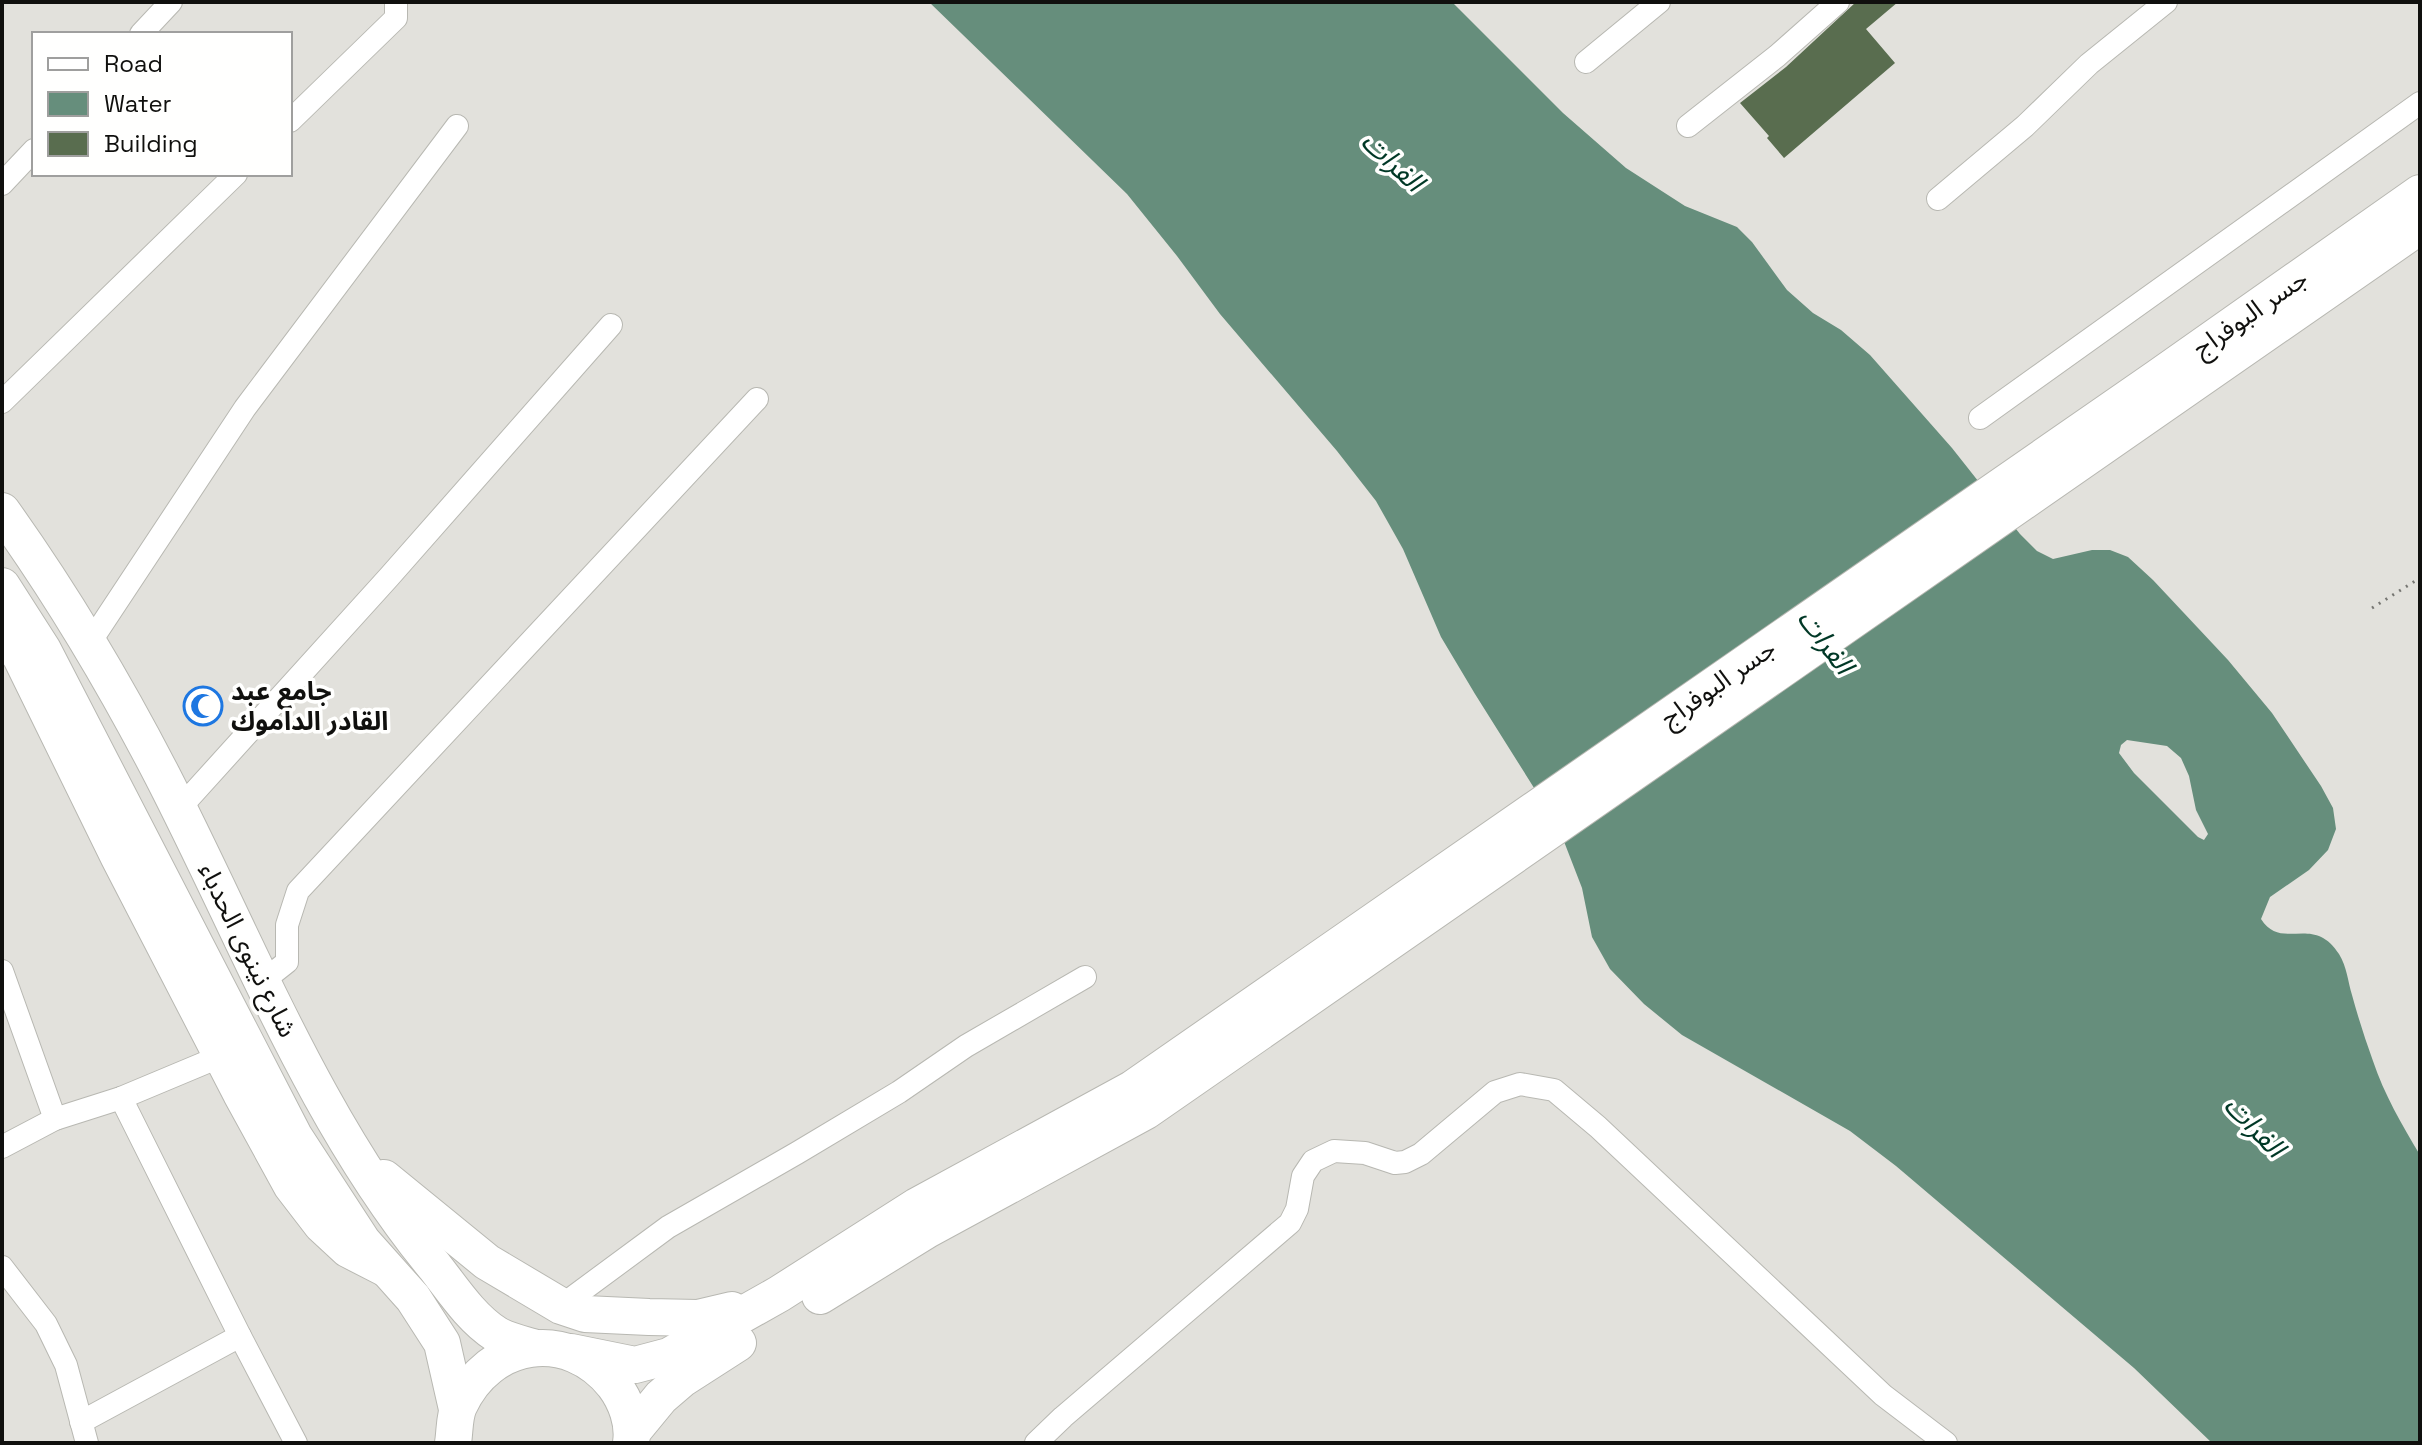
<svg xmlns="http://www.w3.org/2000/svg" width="2422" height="1445" viewBox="0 0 2422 1445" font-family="'Space Grotesk','Noto Sans Arabic',sans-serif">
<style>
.water{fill:#668e7c;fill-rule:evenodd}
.building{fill:#596d4f}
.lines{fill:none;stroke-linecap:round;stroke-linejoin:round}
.street-casing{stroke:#b8b8b2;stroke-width:24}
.secondary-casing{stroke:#b8b8b2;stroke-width:34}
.primary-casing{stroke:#b8b8b2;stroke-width:38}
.path{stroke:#777773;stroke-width:3;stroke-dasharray:2 6;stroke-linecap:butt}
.street{stroke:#fff;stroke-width:22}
.secondary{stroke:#fff;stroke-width:32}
.primary{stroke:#fff;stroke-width:36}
.labels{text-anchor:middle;stroke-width:7;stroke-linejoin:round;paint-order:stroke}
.street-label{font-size:26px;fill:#10100e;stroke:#fffffe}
.poi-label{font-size:26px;font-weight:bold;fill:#10100e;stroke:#fffffe;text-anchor:start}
.water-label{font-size:28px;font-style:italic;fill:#003826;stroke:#fffffe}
</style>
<rect width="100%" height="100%" fill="#e2e1dc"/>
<path class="water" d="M 929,2 L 1452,2 L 1563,113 L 1626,168 L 1685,206 L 1737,227 L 1752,242 L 1787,290 L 1813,313 L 1841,330 L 1870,355 L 1952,448 L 2020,534 L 2037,551 L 2053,559 L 2092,550 L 2110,550 L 2128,557 L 2153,580 L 2228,660 L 2272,713 L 2321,786 L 2333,808 L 2336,829 L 2328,850 L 2309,870 L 2270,897 L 2261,919 C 2282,952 2313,913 2339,954 C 2347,967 2348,982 2352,995 C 2358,1017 2365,1039 2373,1061 C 2384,1094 2402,1125 2420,1155 L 2420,1443 L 2212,1443 L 2134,1368 L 1896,1166 L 1850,1131 L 1682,1035 L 1644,1004 L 1610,969 L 1592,937 L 1582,888 L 1558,826 L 1475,694 L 1441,637 L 1403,549 L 1376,501 L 1337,451 L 1220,314 L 1177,256 L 1127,194 ZM 2127,740 L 2167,746 L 2181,758 L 2189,776 L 2196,810 L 2208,834 L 2204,840 L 2198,837 L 2134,773 L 2119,753 L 2121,745 Z"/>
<polygon class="building" points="1856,2 1898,2 1866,29 1895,63 1784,158 1767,138 1769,136 1740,103 1786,67"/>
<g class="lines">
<defs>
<g id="street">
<polyline points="141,34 171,2"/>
<polyline points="1586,62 1659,2"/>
<polyline points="290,121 396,18 396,2"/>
<polyline points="1688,126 1777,56 1838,2"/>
<polyline points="2,184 34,150"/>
<polyline points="1938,199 2025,126 2089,64 2166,2"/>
<polyline points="2,402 236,174"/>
<polyline points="1980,418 2420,103"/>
<polyline points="89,644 245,408 457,126"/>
<polyline points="179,809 389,577 611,325"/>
<polyline points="2,971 55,1119"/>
<polyline points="263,981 287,962 287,925 298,891 757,399"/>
<polyline points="121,1098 240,1336 296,1443"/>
<polyline points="2,1147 55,1119 121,1098 219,1057"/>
<polyline points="2,1267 46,1324 66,1365 87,1443"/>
<polyline points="561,1306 668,1227 797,1153 899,1092 966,1046 1085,977"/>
<polyline points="81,1422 240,1336"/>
<polyline points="1036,1443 1063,1417 1290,1223 1297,1209 1303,1176 1313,1161 1334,1151 1365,1153 1395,1163 1405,1162 1421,1154 1495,1092 1520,1084 1554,1090 1598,1127 1883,1395 1946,1443"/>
</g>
<polyline id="secondary" points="2,633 19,658 117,858 239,1094 290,1187 320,1226 347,1251 384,1270"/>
<g id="primary">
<path d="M 2,511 C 62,595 115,684 162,775 C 248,942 315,1122 435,1267 C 453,1290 471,1318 496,1334 C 507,1341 523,1344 536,1348"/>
<polyline points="2,586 43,650 294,1136 363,1242 413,1298 442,1343 457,1409"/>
<polyline points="384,1178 487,1262 561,1306 585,1314 649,1317 698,1318 732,1310"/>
<polyline points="820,1296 927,1230 1146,1111 2420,226"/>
<polyline points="571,1352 635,1365 669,1356 779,1294 917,1206 1132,1089 2157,378 2420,193"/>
<polyline points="633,1431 661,1397 682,1379 738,1343"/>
<path d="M 453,1443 C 455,1431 454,1417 459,1406 C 489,1340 568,1327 614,1385 C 626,1401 634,1423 631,1443"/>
</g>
</defs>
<use href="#street" class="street-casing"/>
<use href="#secondary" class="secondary-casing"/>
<use href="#primary" class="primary-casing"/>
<polyline class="path" points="2372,608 2420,578"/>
<use href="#street" class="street"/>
<use href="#secondary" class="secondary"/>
<use href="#primary" class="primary"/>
</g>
<defs>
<symbol id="mosque-ring" viewBox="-11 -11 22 22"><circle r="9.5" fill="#fffffe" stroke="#1e77e1" stroke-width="1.5"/><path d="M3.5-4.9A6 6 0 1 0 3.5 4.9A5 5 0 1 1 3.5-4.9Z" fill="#1e77e1"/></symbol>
</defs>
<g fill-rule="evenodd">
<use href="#mosque-ring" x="181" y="684" width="44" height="44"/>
</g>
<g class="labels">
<g class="street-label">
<text transform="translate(2250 313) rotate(-35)" y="9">جسر البوفراج</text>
<text transform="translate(1718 683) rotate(-35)" y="9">جسر البوفراج</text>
<text transform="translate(248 950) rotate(64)" y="9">شارع نينوى الحدباء</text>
</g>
<g class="poi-label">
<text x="231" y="700">جامع عبد<tspan x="231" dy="30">القادر الداموك</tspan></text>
</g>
<g class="water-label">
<text transform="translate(1393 161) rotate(43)" y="10">الفرات</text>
<text transform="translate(1826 641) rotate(53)" y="10">الفرات</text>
<text transform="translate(2255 1126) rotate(46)" y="10">الفرات</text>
</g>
</g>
<rect width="2422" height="1445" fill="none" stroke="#10100e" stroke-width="8"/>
<rect x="32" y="32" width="260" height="144" fill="#fffffe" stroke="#9f9f9e" stroke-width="2"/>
<rect x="48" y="58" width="40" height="12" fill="#ffffff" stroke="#9f9f9e" stroke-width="2"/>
<text x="104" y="72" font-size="24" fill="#10100e">Road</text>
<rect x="48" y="92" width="40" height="24" fill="#668e7c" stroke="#9f9f9e" stroke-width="2"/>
<text x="104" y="112" font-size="24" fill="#10100e">Water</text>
<rect x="48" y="132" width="40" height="24" fill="#596d4f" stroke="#9f9f9e" stroke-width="2"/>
<text x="104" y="152" font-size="24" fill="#10100e">Building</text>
</svg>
